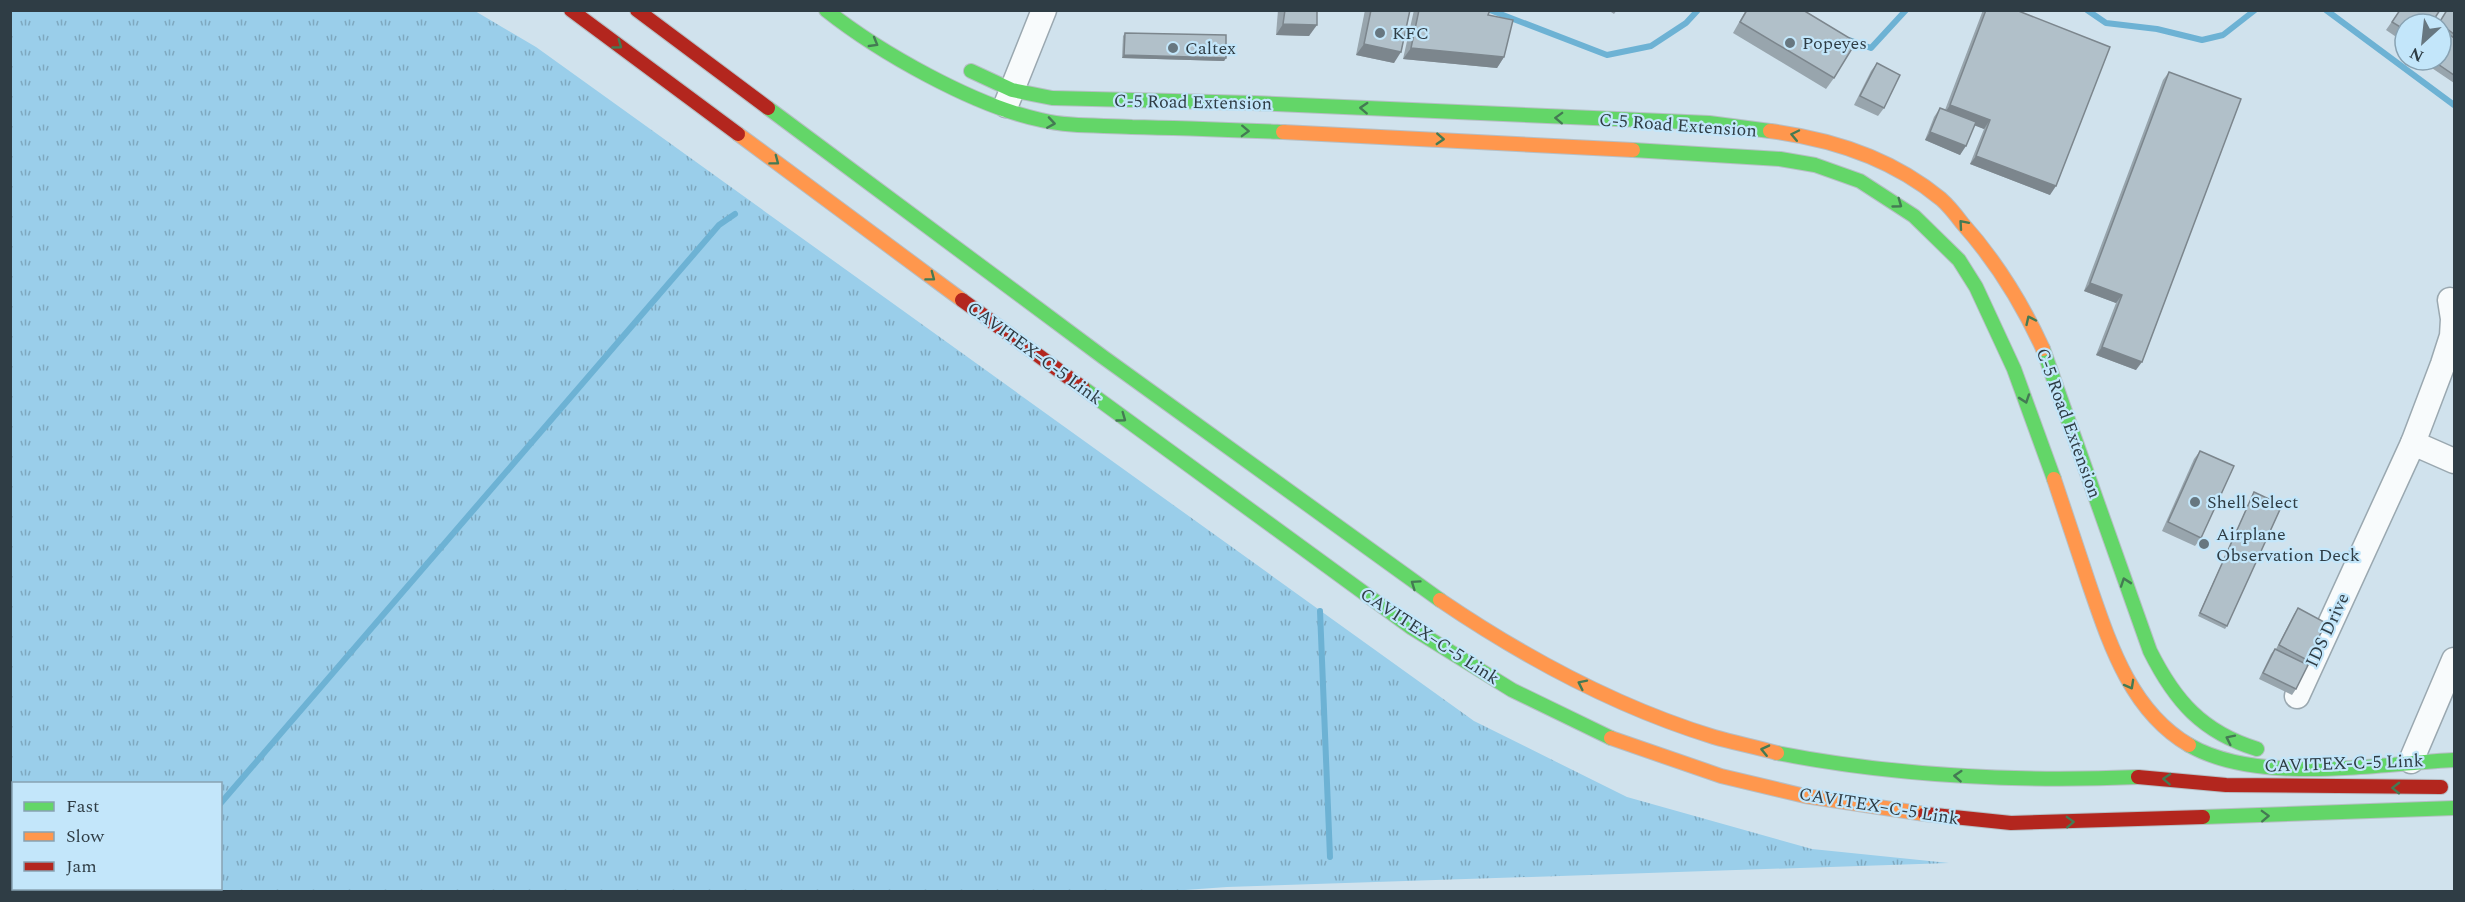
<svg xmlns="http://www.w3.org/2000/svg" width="2465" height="902" viewBox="0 0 2465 902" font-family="Spectral,serif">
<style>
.grass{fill:url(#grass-tufts)}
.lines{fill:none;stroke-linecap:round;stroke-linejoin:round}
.stream{stroke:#6db2d4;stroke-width:6}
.street-casing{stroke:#9aa8b0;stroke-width:27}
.fast-casing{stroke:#b6bfc5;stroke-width:16}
.slow-casing{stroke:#b6bfc5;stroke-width:16}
.jam-casing{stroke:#b6bfc5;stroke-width:16}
.street{stroke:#f8fbfc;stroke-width:24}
.fast{stroke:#63d668;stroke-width:14}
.slow{stroke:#ff974d;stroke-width:14}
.jam{stroke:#b3261e;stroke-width:14}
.wall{fill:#98a5ad}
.shaded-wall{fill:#7c868d}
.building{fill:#b1c0c9;stroke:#7c868d;stroke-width:1.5}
.oneway{stroke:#447a53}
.poi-dot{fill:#677780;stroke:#c3e6fa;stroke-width:2}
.labels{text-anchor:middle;stroke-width:4.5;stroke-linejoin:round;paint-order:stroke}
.poi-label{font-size:18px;fill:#2f3d45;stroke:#c3e6fa;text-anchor:start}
.street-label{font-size:18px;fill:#2f3d45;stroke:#c3e6fa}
</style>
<defs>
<pattern id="grass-tufts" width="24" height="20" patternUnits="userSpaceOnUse" patternTransform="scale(1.5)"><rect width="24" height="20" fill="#9aceea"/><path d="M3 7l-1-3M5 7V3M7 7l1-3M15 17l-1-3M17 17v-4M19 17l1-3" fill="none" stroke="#7ea8bf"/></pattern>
</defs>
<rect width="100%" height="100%" fill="#d0e2ed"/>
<polygon class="grass" points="10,11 475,11 536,47 1474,721 1627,797 1812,849 1949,863 1227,887 1157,892 36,892 26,889 220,888 220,784 14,784 13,885 11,884"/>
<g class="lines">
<g class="stream">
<polyline points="1490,10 1607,55 1651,46 1686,23 1698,10"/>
<polyline points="2087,10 2106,23 2157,29 2202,40 2223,35 2255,10"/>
<polyline points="2326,10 2454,105"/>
<polyline points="1849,40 1871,48 1906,10"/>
<polyline points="1320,611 1330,857"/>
<polyline points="220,804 719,225 735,214"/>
</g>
<defs>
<g id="street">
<polyline points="1006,105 1044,10"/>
<polyline points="2413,443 2454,461"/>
<polyline points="2297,696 2413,443 2443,364 2452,336 2453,319 2450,300"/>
<polyline points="2411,761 2454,660"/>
</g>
<g id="fast">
<path d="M 826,10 C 879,52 974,106 1041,120 C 1070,127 1102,125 1132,127 C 1182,128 1232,130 1283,132"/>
<polyline points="971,71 1012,90 1052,98 1253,103 1709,123 1770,131"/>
<polyline points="768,108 1103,357 1440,600"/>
<polyline points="1633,150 1780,159 1815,165 1860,181 1914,216 1959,260 1976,287 2014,369 2054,479"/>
<path d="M 2043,349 L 2150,651 C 2175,701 2202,732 2257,749"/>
<polyline points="1083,388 1412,628 1512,690 1611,738"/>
<path d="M 2189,745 C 2258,785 2377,764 2454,760"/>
<path d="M 1777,753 C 1895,776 2017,782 2138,777"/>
<polyline points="2203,817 2454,808"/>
</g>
<g id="slow">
<path d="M 1770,131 C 1832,139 1893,159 1941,199 C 1949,206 1956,215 1962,223 C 1996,261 2022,303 2043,349"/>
<polyline points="1283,132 1633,150"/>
<polyline points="738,134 962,300"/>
<path d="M 2054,479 C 2066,514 2077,549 2089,584 C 2110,645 2131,711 2189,745"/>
<path d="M 1440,600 C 1524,657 1616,707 1714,737 C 1735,743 1756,747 1777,753"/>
<polyline points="1611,738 1721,776 1805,796 1925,814"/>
</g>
<g id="jam">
<polyline points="571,10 738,134"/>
<polyline points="637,10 768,108"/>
<polyline points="962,300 1083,388"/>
<polyline points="2138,777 2226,785 2441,787"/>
<polyline points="1925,814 2011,823 2203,817"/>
</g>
</defs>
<use href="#street" class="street-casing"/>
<use href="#fast" class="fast-casing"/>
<use href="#slow" class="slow-casing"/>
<use href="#jam" class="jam-casing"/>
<use href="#street" class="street"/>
<use href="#fast" class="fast"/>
<use href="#slow" class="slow"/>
<use href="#jam" class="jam"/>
</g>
<g class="wall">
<polygon points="1278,10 1317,10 1309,36 1276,35"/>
<polygon points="1365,10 1410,10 1394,63 1356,55"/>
<polygon points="1414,10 1490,10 1488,15 1504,57 1497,68 1403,59"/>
<polygon points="1608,10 1617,10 1614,14"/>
<polygon points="1746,10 1803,10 1834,78 1826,89 1733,33"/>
<polygon points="1983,10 2016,10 2050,195 1970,164 1984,129 1975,125 1960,155 1925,140 1934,117 1940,108 1945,110"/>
<polygon points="2400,10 2405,24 2405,43 2386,30"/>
<polygon points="2447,10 2454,10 2454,83 2420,60 2441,60 2441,24 2438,24"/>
<polygon points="1125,33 1226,58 1224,61 1122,58 1123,36"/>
<polygon points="1877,63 1884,108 1878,116 1854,105 1871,71"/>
<polygon points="2169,72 2136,370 2096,355 2116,303 2084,291 2163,80"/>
<polygon points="2200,451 2201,538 2195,546 2162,531 2194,459"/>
<polygon points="2254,492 2227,626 2225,629 2198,616"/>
<polygon points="2298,608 2307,660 2304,663 2296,689 2292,695 2259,679 2271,654 2275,649 2276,649 2294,614"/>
</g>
<g class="shaded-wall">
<polygon points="1283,24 1317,25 1309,36 1276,35"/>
<polygon points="1364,44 1401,52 1394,63 1356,55"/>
<polygon points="1411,48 1504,57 1497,68 1403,59"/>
<polygon points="1124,55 1226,58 1224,61 1122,58"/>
<polygon points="1950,105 1990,120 1984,129 1944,114"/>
<polygon points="1930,132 1966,146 1960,155 1925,140"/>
<polygon points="1976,156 2056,186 2050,195 1970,164"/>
<polygon points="2090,283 2122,295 2116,303 2084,291"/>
<polygon points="2102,347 2142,362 2136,370 2096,355"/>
</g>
<g class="building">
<polygon points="1285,10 1317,10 1317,25 1283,24"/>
<polygon points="1371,10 1410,10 1401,52 1364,44"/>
<polygon points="1419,10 1490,10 1488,15 1513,20 1504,57 1411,48"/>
<polygon points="1747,10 1803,10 1856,42 1834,78 1740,22"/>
<polygon points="1986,10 2016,10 2110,47 2056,186 1976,156 1990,120 1950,105"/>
<polygon points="2400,10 2440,10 2431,24 2405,24 2405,30 2392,22"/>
<polygon points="2447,10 2454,10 2454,34 2439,23"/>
<polygon points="2441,29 2454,38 2454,75 2432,60 2441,60"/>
<polygon points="1125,33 1226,35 1226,58 1124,55"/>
<polygon points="1877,63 1900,75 1884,108 1860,96"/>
<polygon points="2169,72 2241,99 2142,362 2102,347 2122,295 2090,283"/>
<polygon points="1940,108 1976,122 1966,146 1930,132"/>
<polygon points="2200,451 2234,466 2201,538 2168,522"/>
<polygon points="2254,492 2282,505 2227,626 2200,613"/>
<polygon points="2298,608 2326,623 2307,660 2279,645"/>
<polygon points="2275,649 2308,665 2296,689 2263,673"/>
</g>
<defs><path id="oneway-chevron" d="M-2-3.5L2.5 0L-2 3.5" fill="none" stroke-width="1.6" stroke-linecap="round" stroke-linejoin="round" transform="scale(1.5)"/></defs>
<g class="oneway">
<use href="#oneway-chevron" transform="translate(874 43) rotate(30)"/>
<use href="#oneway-chevron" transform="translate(618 45) rotate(36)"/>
<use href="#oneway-chevron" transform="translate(1364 108) rotate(-177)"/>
<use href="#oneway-chevron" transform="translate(1559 118) rotate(-178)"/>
<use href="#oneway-chevron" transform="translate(1051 123) rotate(9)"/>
<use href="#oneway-chevron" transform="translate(1245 131) rotate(2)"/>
<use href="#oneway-chevron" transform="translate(1795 135) rotate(-168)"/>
<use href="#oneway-chevron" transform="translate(1440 139) rotate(3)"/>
<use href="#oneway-chevron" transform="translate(775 161) rotate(37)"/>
<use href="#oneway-chevron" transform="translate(1898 204) rotate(36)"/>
<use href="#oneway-chevron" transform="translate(1963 224) rotate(-131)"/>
<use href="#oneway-chevron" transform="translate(931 277) rotate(37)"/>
<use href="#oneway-chevron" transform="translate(2030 320) rotate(-115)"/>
<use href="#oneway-chevron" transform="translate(2025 399) rotate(71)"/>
<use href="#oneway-chevron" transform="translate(1122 418) rotate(36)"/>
<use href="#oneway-chevron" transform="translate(2125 582) rotate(-109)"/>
<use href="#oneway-chevron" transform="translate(1415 584) rotate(-145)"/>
<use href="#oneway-chevron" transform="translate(1582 684) rotate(-154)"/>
<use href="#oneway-chevron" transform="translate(2130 685) rotate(61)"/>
<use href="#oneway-chevron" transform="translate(2230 739) rotate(-154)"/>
<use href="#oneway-chevron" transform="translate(1765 750) rotate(-167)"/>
<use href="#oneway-chevron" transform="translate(1958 776) rotate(-176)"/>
<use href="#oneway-chevron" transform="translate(2167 779) rotate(-177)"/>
<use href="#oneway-chevron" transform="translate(2396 788) rotate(-179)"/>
<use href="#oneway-chevron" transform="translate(2265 816) rotate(-2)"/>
<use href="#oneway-chevron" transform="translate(2070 822) rotate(-2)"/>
</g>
<g class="poi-dot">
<circle cx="1380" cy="33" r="6"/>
<circle cx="1790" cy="43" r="6"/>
<circle cx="1173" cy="48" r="6"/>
<circle cx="2195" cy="502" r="6"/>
<circle cx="2204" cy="544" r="6"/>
</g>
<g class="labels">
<g class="poi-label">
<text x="1392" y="39">KFC</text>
<text x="1802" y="49">Popeyes</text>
<text x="1185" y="54">Caltex</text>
<text x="2207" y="508">Shell Select</text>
<text x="2216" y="540">Airplane<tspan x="2216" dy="21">Observation Deck</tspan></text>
</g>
<g class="street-label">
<text transform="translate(1193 102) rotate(1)" y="6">C-5 Road Extension</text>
<text transform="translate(1678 125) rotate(4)" y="6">C-5 Road Extension</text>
<text transform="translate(1035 353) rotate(36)" y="6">CAVITEX–C-5 Link</text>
<text transform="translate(2069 423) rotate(70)" y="6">C-5 Road Extension</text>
<text transform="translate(2327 630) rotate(-65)" y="6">IDS Drive</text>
<text transform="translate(1430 636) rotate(33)" y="6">CAVITEX–C-5 Link</text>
<text transform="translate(2344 763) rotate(-2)" y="6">CAVITEX-C-5 Link</text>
<text transform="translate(1879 806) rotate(9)" y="6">CAVITEX–C-5 Link</text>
</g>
</g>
<rect width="2465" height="902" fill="none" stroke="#2f3d45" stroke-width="24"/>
<rect x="12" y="782" width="210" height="108" fill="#c3e6fa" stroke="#88a2b2" stroke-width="1.5"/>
<rect x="24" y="802" width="30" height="9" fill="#63d668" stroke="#88a2b2" stroke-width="1.5"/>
<text x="66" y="812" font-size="18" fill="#2f3d45">Fast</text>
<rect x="24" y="832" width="30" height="9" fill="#ff974d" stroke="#88a2b2" stroke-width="1.5"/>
<text x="66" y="842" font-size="18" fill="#2f3d45">Slow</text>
<rect x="24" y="862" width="30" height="9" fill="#b3261e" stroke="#88a2b2" stroke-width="1.5"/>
<text x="66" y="872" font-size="18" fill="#2f3d45">Jam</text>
<g transform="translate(2423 42) rotate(207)"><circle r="28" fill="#c3e6fa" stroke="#88a2b2" stroke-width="1.5"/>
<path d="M0-4.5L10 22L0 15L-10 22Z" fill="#677780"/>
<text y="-9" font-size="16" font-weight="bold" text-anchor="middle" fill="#2f3d45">N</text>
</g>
</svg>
